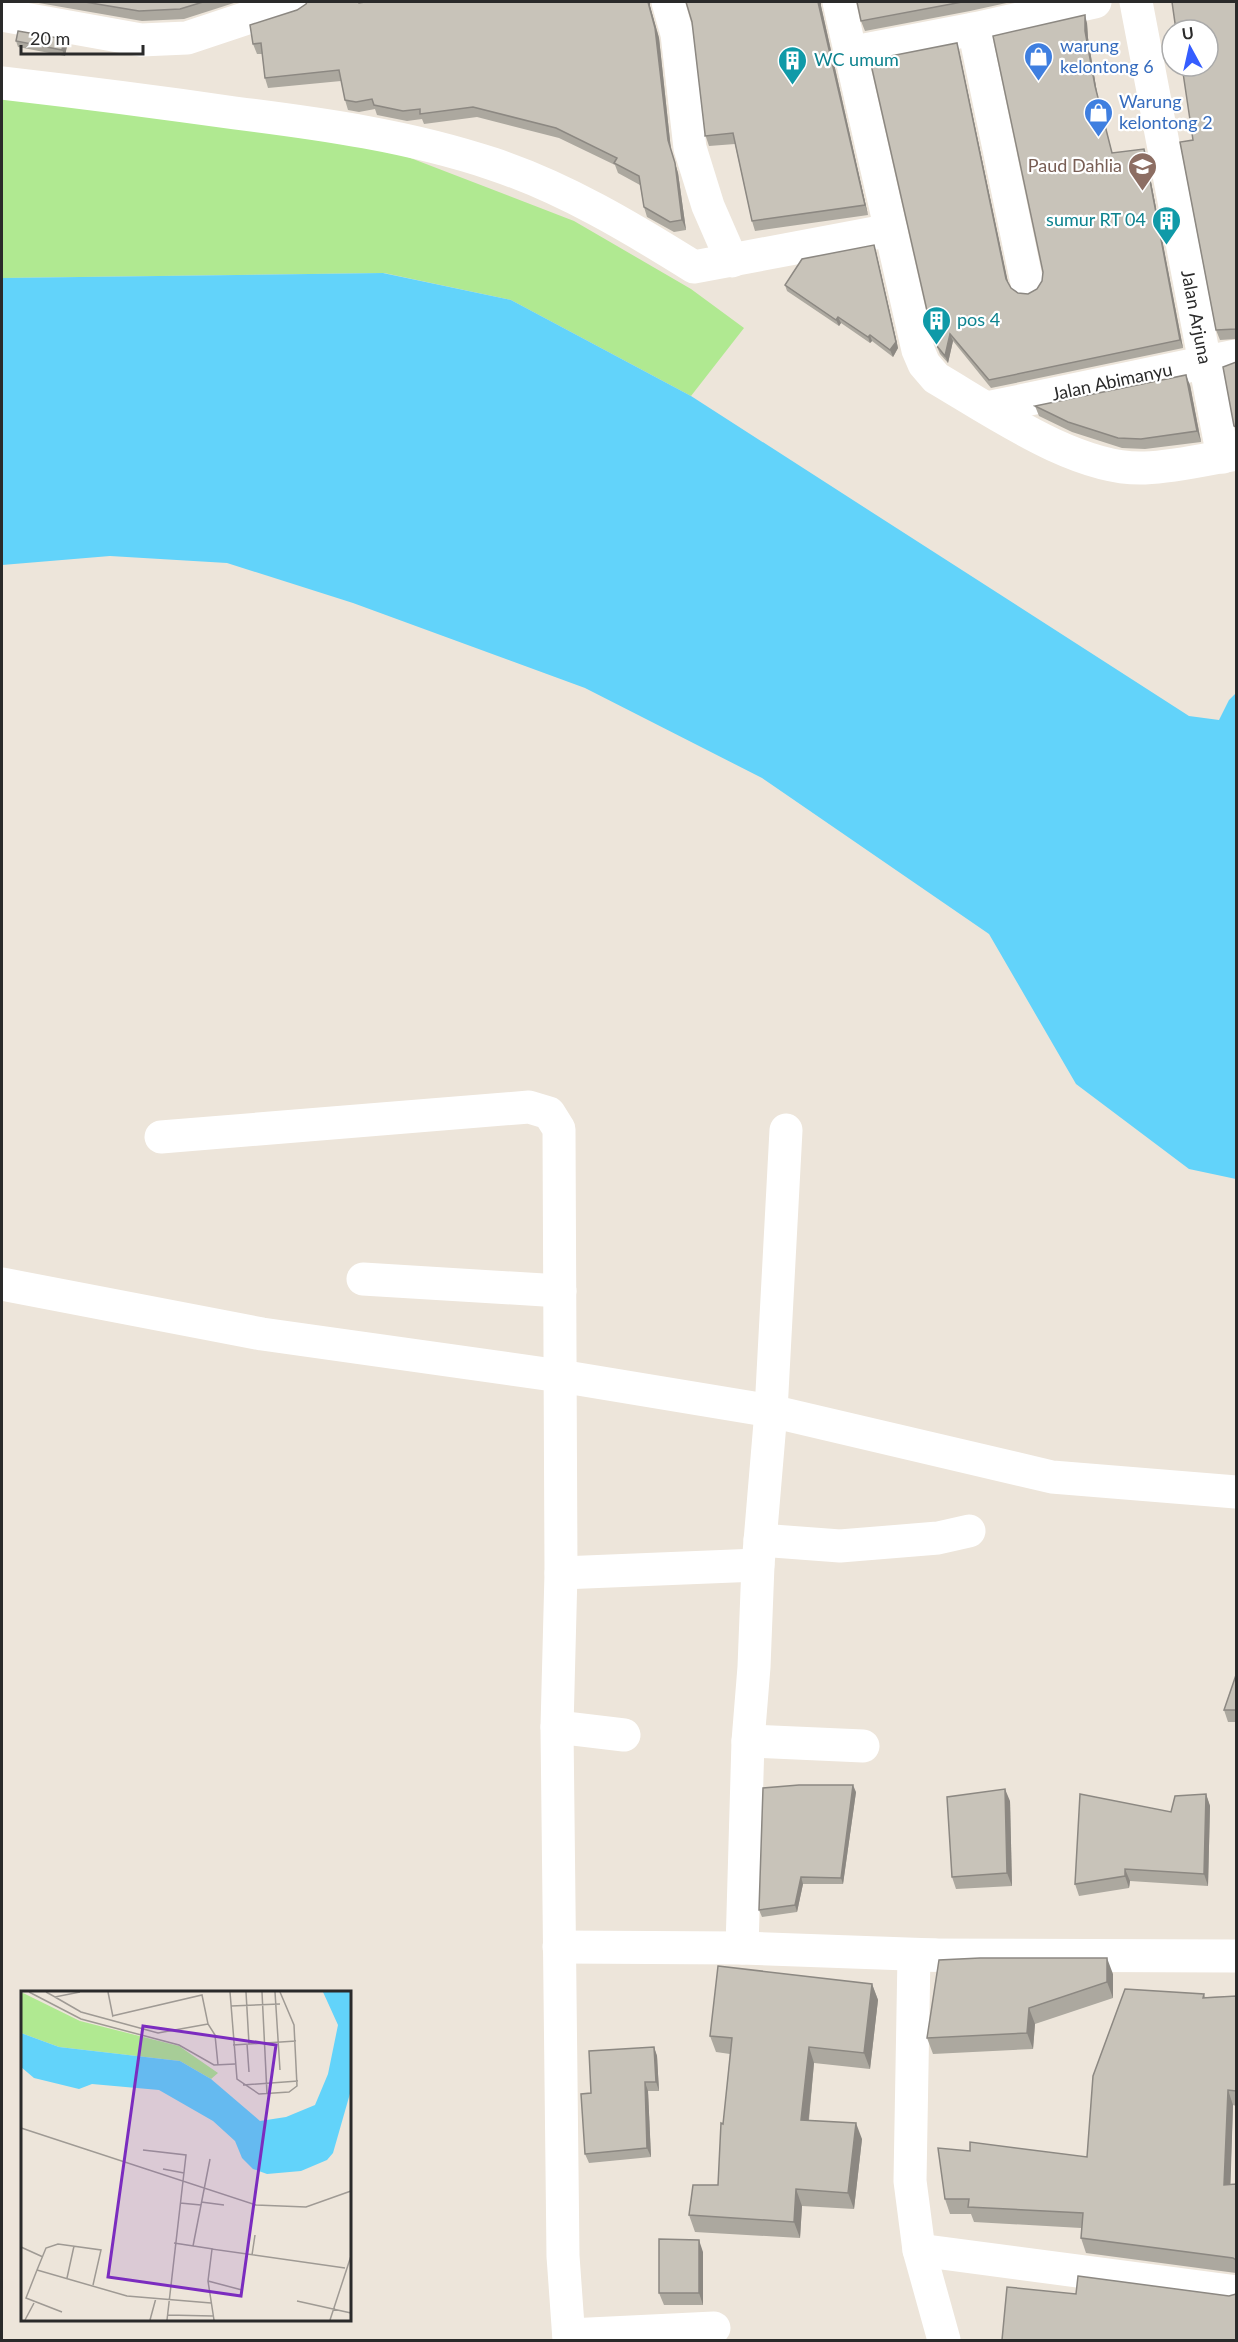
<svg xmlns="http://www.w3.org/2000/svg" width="1238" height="2342" viewBox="0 0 1238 2342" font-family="Lato,sans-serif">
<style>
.green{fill:#b0e991}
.water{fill:#62d3fa}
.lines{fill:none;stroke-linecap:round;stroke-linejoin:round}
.minor{stroke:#fff;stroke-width:33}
.wall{fill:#aca89f}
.shaded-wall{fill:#8c8882}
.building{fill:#c8c3b9;stroke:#8c8882;stroke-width:1.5}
.labels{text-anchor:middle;stroke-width:4.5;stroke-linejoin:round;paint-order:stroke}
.shop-label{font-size:18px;fill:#366cbe;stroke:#fff;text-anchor:start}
.culture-label{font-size:18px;fill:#0d838f;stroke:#fff;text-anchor:start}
.education-label{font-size:18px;fill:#785e54;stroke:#fff;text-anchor:end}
.street-label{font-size:18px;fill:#2a2a2a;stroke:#fff}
.inset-road{fill:none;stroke:#9f9a94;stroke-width:1.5}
.view{fill:#7b2cbf;fill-opacity:0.15;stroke:#7b2cbf;stroke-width:3}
.inset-edge{fill:none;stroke:#2a2a2a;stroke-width:3}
</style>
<rect width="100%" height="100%" fill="#ede5da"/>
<polygon class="green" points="2,96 348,134 574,221 691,289 744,328 691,396 511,300 384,273 2,278"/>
<polygon class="water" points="383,273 511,300 691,396 1189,716 1219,720 1229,700 1236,693 1236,1179 1189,1169 1076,1084 989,934 762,778 585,688 353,603 227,563 110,556 2,565 2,278"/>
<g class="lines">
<g class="minor">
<polyline points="668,2 677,34 690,148 708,206 732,261"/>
<path d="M 839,2 L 918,350 L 924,364 L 936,378 C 994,412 1078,471 1145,468 C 1174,467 1208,459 1236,454"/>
<polyline points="1136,2 1223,457"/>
<polyline points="2,15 141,40 187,38 295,2"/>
<polyline points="974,29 1027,283"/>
<polyline points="849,53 974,29 1095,2"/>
<path d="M 2,83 C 80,92 158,102 235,113 C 323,124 409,136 493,164 C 565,188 630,227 694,267 L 891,230"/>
<polyline points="987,408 1236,356"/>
<polyline points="161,1137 529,1107 549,1113 559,1129 561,1573 557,1727 563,2256 569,2340"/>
<polyline points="363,1279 560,1291"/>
<polyline points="2,1284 262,1334 560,1376 771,1411 1052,1477 1236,1492"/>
<polyline points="760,1540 840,1546 938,1538 969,1531"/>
<polyline points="561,1573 758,1565"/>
<polyline points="557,1727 624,1735"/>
<polyline points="748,1741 863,1746"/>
<polyline points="559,1947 742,1948 935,1955"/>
<polyline points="742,1948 748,1741 754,1667 758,1565 771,1411 786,1130"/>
<polyline points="919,2250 1236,2292"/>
<polyline points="569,2335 714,2328"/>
<polyline points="944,2340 919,2250 910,2181 914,1955 1236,1956"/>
</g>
</g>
<g class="wall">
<polygon points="33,2 237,2 184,19 142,21"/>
<polygon points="365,2 650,2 650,6 659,38 671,150 678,173 686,230 674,232 647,217 644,207 640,185 618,173 615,165 559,138 477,117 424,124 422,119 407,121 377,115 375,109 359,112 348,110 345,100 341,81 268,88 265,78 262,54 257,54 253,44 306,4 360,3"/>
<polygon points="857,2 1011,2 970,11 865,31 861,21"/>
<polygon points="1236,2 1236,339 1220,340 1216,330 1193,140"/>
<polygon points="821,6 868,215 755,231 752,221 735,144 709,146 705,134 692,22"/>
<polygon points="1087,23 1088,38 1097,93 1112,153 1144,149 1146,156 1183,348 991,388 953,341 948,363 940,354 933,337 959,51 1008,283 1011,288 1018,293 1028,294 1037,289 1042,281"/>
<polygon points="16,41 67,46 65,56 18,47"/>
<polygon points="874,245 876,252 898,348 893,357 872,341 870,343 841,323 839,326 787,291 785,285"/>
<polygon points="1190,385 1201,442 1145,449 1122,448 1072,432 1039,416 1035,406"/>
<polygon points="1236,1675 1236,1722 1228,1722 1224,1710"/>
<polygon points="856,1792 843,1884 803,1884 797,1912 762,1917 759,1910"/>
<polygon points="1206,1794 1210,1806 1208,1886 1130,1881 1129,1888 1079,1896 1075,1884 1171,1812"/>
<polygon points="1010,1801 1012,1886 956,1889 952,1877"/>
<polygon points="1113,1974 1113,1998 1035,2024 1033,2049 933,2054 927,2038"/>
<polygon points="872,1984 878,2000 870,2069 814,2063 809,2120 862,2139 854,2209 802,2206 800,2238 695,2232 689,2215 718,2185 730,2054 716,2052 710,2036"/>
<polygon points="1204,1994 1205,1997 1236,1996 1236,2106 1233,2105 1230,2184 1236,2184 1236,2273 1086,2253 1081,2238 1081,2228 974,2222 971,2214 950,2214 945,2199 970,2151 1087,2157"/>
<polygon points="654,2047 657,2056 659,2091 648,2091 651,2157 589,2163 585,2154 591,2093"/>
<polygon points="703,2252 703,2305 664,2305 659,2293"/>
</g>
<g class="shaded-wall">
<polygon points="648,2 650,2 650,6 659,38 671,150 678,173 686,230 682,220 668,140"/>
<polygon points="818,2 821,2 821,6 868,215 865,205"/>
<polygon points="1085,15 1087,23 1088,38 1097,93 1114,160 1095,86 1085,31"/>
<polygon points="64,39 67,46 65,56 62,50"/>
<polygon points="957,43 959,51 1009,287 1006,279"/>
<polygon points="1144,149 1146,156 1183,348 1180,340"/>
<polygon points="874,245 876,252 898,348 893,357 890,350"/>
<polygon points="838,317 841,323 839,326 836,320"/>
<polygon points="950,334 953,341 948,363 945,356"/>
<polygon points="870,335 872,341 870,343 868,337"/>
<polygon points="1186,375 1190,385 1201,442 1197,431"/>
<polygon points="853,1785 856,1792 843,1884 841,1878"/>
<polygon points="1005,1789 1010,1801 1012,1886 1007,1873"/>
<polygon points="1206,1794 1210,1806 1208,1886 1204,1874"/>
<polygon points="1125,1869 1130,1881 1129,1888 1125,1876"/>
<polygon points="801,1877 803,1884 797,1912 795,1905"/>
<polygon points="1107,1958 1113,1974 1113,1998 1107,1982"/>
<polygon points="872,1984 878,2000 870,2069 864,2053"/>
<polygon points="1029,2008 1035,2024 1033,2049 1027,2033"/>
<polygon points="654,2047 657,2056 659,2091 656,2082"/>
<polygon points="809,2047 814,2063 807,2136 801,2120"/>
<polygon points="645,2082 648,2091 651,2157 647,2148"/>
<polygon points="1228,2090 1233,2105 1230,2200 1224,2185"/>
<polygon points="856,2123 862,2139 854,2209 848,2193"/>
<polygon points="796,2189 802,2206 800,2238 794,2222"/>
<polygon points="699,2240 703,2252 703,2305 699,2293"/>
</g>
<g class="building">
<polygon points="85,2 203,2 180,9 139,11"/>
<polygon points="307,2 358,2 359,3 365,2 648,2 655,28 668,140 675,163 682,220 670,222 644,207 639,176 614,163 617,158 556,128 473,107 420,114 420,109 403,111 374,105 372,99 356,102 345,100 339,70 265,78 261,43 253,44 250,25 297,10 306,4"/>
<polygon points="686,2 818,2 865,205 752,221 733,133 705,136 705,134 692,22"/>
<polygon points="857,2 962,2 861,21"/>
<polygon points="1172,2 1236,2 1236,329 1216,330 1180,142 1193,140 1182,66 1208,66 1208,30 1176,30"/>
<polygon points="1085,15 1085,31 1095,86 1112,153 1144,149 1180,340 989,380 950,334 945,356 937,346 933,337 870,60 957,43 1006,279 1011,288 1018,293 1028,294 1037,289 1042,281 1043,272 993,36"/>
<polygon points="18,31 64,39 62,50 16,41"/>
<polygon points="874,245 896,342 890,350 870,335 868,337 838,317 836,320 785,285 802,259"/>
<polygon points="1236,362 1236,427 1234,426 1223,367"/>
<polygon points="1186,375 1197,431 1141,439 1118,438 1068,422 1035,406"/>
<polygon points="1236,1675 1236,1710 1224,1710"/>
<polygon points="799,1785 853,1785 841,1878 801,1877 795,1905 759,1910 763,1788"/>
<polygon points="1005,1789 1007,1873 952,1877 947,1797"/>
<polygon points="1080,1794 1171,1812 1175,1796 1206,1794 1204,1874 1125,1869 1125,1876 1075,1884"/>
<polygon points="980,1958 1107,1958 1107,1982 1029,2008 1027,2033 927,2038 939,1960"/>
<polygon points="718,1966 872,1984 864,2053 809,2047 801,2120 856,2123 848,2193 796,2189 794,2222 689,2215 693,2185 718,2185 721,2123 723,2124 732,2038 710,2036"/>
<polygon points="1125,1989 1204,1994 1203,1998 1236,1996 1236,2091 1228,2090 1224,2185 1236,2184 1236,2260 1233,2258 1081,2238 1083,2213 968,2207 969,2199 945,2199 938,2148 970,2151 970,2142 1087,2157 1093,2076"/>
<polygon points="654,2047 656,2082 645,2082 647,2148 585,2154 581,2094 591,2093 589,2051"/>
<polygon points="659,2239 699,2240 699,2293 659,2293"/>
<polygon points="1078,2276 1229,2296 1236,2294 1236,2340 1002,2340 1007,2287 1076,2294"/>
</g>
<defs>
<symbol id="shop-pin" viewBox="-11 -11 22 30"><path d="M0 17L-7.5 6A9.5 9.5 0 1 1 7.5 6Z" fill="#3f7fe0" stroke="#fff"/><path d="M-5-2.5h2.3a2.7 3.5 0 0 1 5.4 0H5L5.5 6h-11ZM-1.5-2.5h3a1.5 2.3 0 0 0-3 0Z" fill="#fff"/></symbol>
<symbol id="building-pin" viewBox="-11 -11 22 30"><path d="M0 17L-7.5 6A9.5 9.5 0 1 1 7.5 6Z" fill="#0f9aa8" stroke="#fff"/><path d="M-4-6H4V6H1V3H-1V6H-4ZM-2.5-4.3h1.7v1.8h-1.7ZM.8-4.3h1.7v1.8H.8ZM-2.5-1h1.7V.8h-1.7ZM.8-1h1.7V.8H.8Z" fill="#fff"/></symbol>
<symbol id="school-pin" viewBox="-11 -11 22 30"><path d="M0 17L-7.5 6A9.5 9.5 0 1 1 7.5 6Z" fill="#8d6e63" stroke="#fff"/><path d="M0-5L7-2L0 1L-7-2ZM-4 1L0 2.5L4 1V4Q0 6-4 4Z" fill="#fff"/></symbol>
</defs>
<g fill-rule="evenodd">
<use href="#shop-pin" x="1022" y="40" width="33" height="45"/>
<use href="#building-pin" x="776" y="44" width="33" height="45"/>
<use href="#shop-pin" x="1082" y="96" width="33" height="45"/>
<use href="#school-pin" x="1126" y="150" width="33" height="45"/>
<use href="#building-pin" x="1150" y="204" width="33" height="45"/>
<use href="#building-pin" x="920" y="304" width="33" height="45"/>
</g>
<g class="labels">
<g class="shop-label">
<text x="1060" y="52">warung<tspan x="1060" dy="21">kelontong 6</tspan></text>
<text x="1119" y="108">Warung<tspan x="1119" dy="21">kelontong 2</tspan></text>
</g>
<g class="culture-label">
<text x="814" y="66">WC umum</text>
<text x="1146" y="226" text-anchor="end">sumur RT 04</text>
<text x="957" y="326">pos 4</text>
</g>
<g class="education-label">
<text x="1122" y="172">Paud Dahlia</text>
</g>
<g class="street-label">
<text transform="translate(1196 317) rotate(79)" y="6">Jalan Arjuna</text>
<text transform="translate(1112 382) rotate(-12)" y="6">Jalan Abimanyu</text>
</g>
</g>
<g transform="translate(21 1991)">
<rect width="330" height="330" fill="#ede5da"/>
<path d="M 0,1 L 59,30 L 158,55 L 197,82 L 190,88 L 159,70 L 38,56 L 0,42 Z" fill="#b0e991"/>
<path d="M 302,1 L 330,1 L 330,99 L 312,162 L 306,169 L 280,180 L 246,183 L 232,178 L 221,167 L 214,150 L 192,130 L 138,99 L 71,93 L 58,98 L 13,87 L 0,76 L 0,42 L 38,56 L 159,70 L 190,88 L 239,130 L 265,126 L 294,114 L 307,83 L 317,34 Z" fill="#62d3fa"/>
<path class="inset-road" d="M 8,1 L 60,28 L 158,54 L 193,74 L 214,73M 25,1 L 34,6 L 59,1M 87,1 L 92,26M 209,1 L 216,88 L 238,103 L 268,101 L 276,95 L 273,34 L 259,1M 225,1 L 228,53M 241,1 L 246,103M 254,1 L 259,79M 34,6 L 60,21 L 137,42 L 187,33M 210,15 L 259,13M 91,25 L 181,4 L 187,33 L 194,44 L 197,74M 226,53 L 228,81M 212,54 L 275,50M 222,94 L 277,90M 0,137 L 235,214 L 285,216 L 330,200M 122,159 L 165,164 L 146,329M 142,178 L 163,182M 180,211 L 203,214M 159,212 L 180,214M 153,252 L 192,258M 172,255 L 189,168M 0,256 L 22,266M 231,264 L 234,244M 16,279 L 5,307 L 41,321M 46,287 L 53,255M 187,290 L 221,299M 72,294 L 80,259 L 37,253 L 25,257 L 16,279 L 106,305 L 190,312M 276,310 L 330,322M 146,324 L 192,325M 4,329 L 13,312M 129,329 L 135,307M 193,329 L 187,290 L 191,258 L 324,277M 309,329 L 330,265"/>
<path class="view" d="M 122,35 L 255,54 L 220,305 L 87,286 Z"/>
<rect width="330" height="330" class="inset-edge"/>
</g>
<rect width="1238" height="2342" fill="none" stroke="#2a2a2a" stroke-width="6"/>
<g transform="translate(1190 48) rotate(352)"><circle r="28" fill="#ffffff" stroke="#aaaaaa" stroke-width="1.5"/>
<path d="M0-4.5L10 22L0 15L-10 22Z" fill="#355dff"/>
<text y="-9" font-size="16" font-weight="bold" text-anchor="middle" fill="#2a2a2a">U</text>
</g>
<path d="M21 45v9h122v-9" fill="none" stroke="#2a2a2a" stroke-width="3"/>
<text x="30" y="45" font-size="18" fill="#2a2a2a" stroke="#ffffff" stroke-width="4.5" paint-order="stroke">20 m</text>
</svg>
